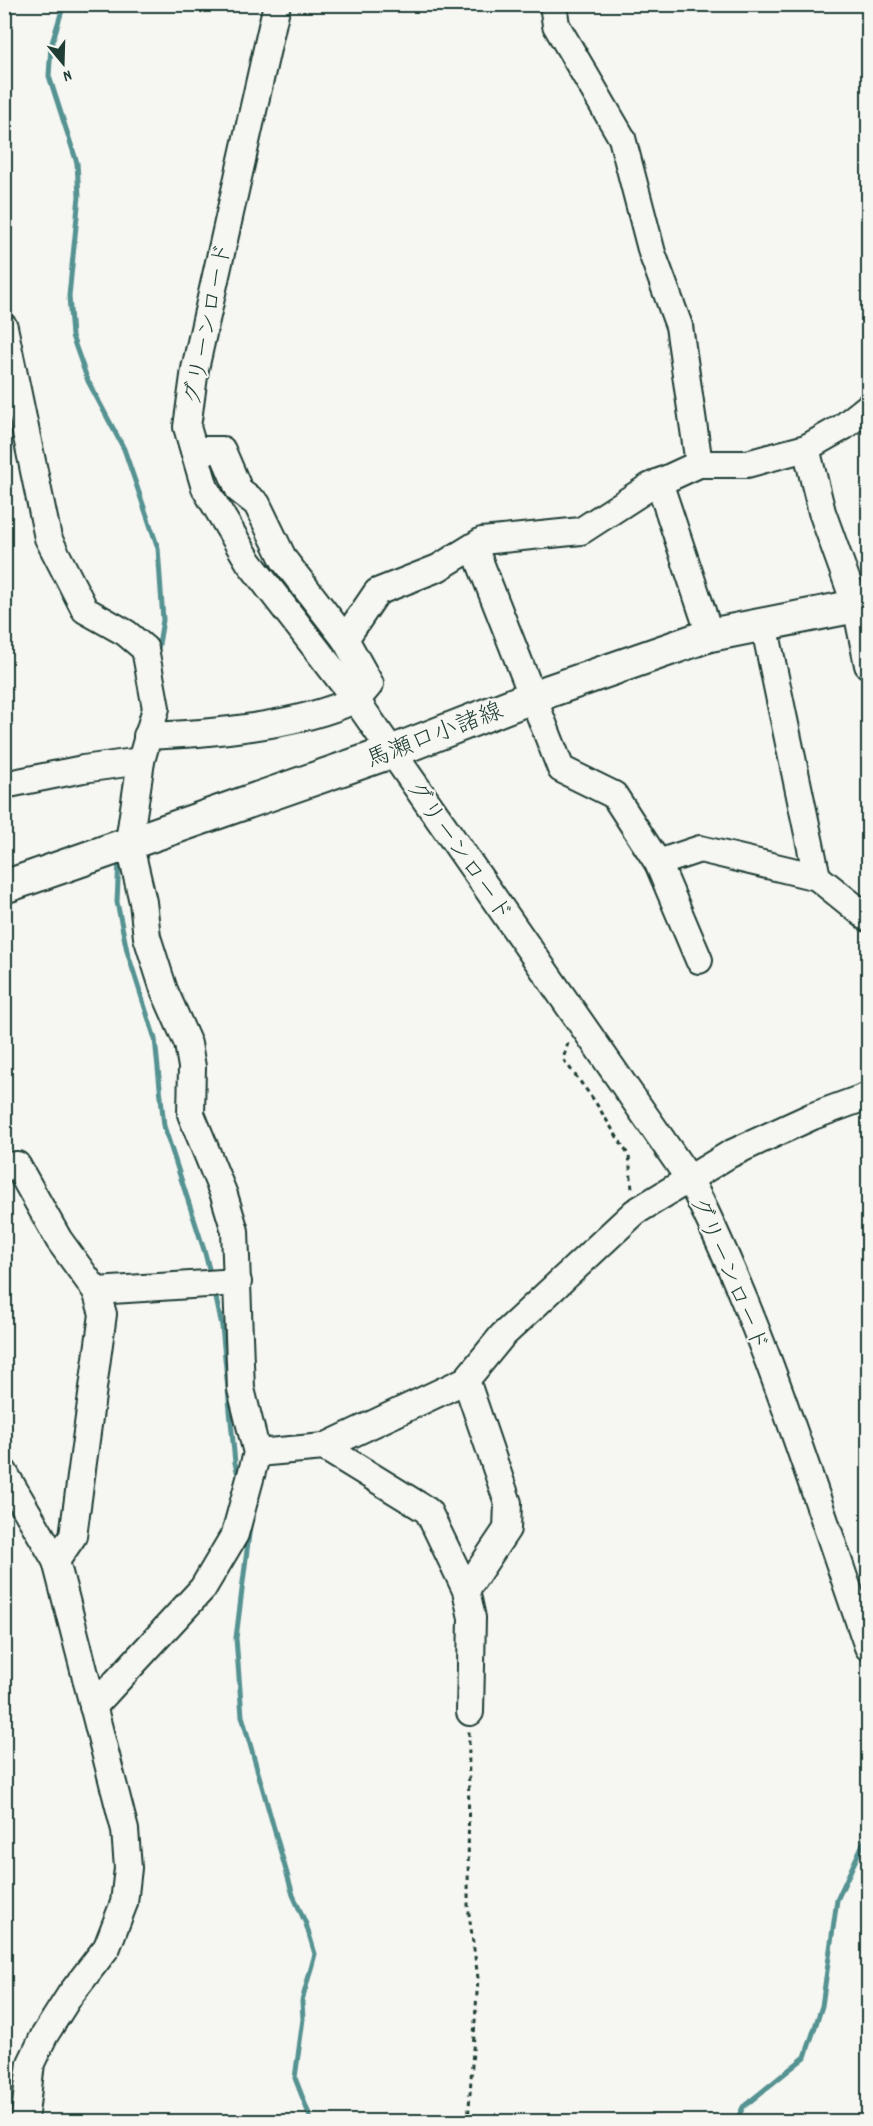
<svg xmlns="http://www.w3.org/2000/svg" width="873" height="2126" viewBox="0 0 873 2126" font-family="Dekko,'Klee One',sans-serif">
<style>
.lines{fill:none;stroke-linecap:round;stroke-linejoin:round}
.stream{stroke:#559292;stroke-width:5}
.minor-casing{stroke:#1f3d34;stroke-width:30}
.major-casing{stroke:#1f3d34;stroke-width:36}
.path{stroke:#1f3d34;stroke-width:3;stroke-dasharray:4.5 4.5;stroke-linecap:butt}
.minor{stroke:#f6f6f2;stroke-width:26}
.major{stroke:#f6f6f2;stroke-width:32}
.labels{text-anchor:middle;stroke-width:4.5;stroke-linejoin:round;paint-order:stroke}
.street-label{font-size:24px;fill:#1f3d34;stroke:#f6f6f2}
</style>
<rect width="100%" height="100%" fill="#f6f6f2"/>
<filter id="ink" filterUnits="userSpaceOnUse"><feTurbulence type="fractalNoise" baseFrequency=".0167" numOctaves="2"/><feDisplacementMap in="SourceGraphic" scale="12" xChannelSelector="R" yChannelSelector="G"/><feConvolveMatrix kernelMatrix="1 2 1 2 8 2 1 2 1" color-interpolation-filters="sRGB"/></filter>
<g filter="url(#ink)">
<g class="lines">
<g class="stream">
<polyline points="64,4 51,46 49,76 77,163 79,196 69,296 72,336 88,381 124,449 158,548 163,620 157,656"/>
<polyline points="119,859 117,902 127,951 155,1039 164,1126 205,1253 211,1277"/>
<polyline points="214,1289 222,1326 235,1463 239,1479"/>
<polyline points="250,1526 236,1638 242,1716 293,1895 306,1924 315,1954 302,2001 303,2019 295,2078 312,2122"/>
<polyline points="736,2122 743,2107 805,2057 822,2006 837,1900 868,1833"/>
</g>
<defs>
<g id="minor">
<path d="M 277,4 L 195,369 L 187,427 L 205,488 L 249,562 L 356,700 L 690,1180 C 765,1329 813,1490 868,1647"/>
<polyline points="553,4 556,25 622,138 652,253 679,326 699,464"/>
<polyline points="4,327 48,538 85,610 126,633 145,649 156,708 141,761 129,842 143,902 147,937 164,990 188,1044 192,1067 191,1114 224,1195 235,1231 241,1389 257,1453 235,1534 203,1588 93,1707"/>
<polyline points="806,448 822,512 856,606 868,665"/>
<polyline points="194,450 222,450 239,490 257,504 284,560 345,639"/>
<polyline points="659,482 710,635"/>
<polyline points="474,547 561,769 614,795 658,863 699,960"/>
<polyline points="764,624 817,877"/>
<path d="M 147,736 C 207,734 299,726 354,700 C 360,697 365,690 370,684 L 345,639 L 377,592 L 438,568 L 482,541 L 581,531 L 649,487 L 699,464 L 747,464 L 806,448 L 843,427 L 868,407"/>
<polyline points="4,785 83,769 141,761"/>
<polyline points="658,863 700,849 817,877 868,918"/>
<polyline points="4,1166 17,1165 59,1240 96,1291 103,1314 73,1536 56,1561"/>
<polyline points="96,1291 238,1282"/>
<polyline points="324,1447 428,1511 466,1590 472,1618 470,1712"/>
<polyline points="257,1453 324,1447 466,1380"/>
<polyline points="4,1472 56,1561 125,1830 128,1868 124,1903 107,1947 70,1995 44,2036 31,2063 24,2122"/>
<polyline points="466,1590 507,1529 508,1503 466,1380 502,1336 635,1212 730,1154 813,1116 868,1096"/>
</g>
<polyline id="major" points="4,887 391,752 532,697 710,635 856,606 868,601"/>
</defs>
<use href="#minor" class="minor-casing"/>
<use href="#major" class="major-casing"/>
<g class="path">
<polyline points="568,1043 563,1059 594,1100 629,1156 632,1189"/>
<polyline points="468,2122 478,1978 468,1907 469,1731"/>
</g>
<use href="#minor" class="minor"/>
<use href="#major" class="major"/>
</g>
</g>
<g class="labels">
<g class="street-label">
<text transform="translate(207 324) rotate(-79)" y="8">グリーンロード</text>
<text transform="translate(434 734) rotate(-21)" y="8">馬瀬口小諸線</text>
<text transform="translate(460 850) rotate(55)" y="8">グリーンロード</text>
<text transform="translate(730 1273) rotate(67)" y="8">グリーンロード</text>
</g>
</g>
<rect width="873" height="2126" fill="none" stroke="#f6f6f2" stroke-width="24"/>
<rect x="12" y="12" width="849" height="2102" fill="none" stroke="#1f3d34" stroke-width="2" filter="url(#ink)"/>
<g transform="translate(63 63) rotate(161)" stroke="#f6f6f2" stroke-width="4.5" paint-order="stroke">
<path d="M0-4.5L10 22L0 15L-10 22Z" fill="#1f3d34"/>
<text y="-9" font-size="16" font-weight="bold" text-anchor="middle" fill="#1f3d34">N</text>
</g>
</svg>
